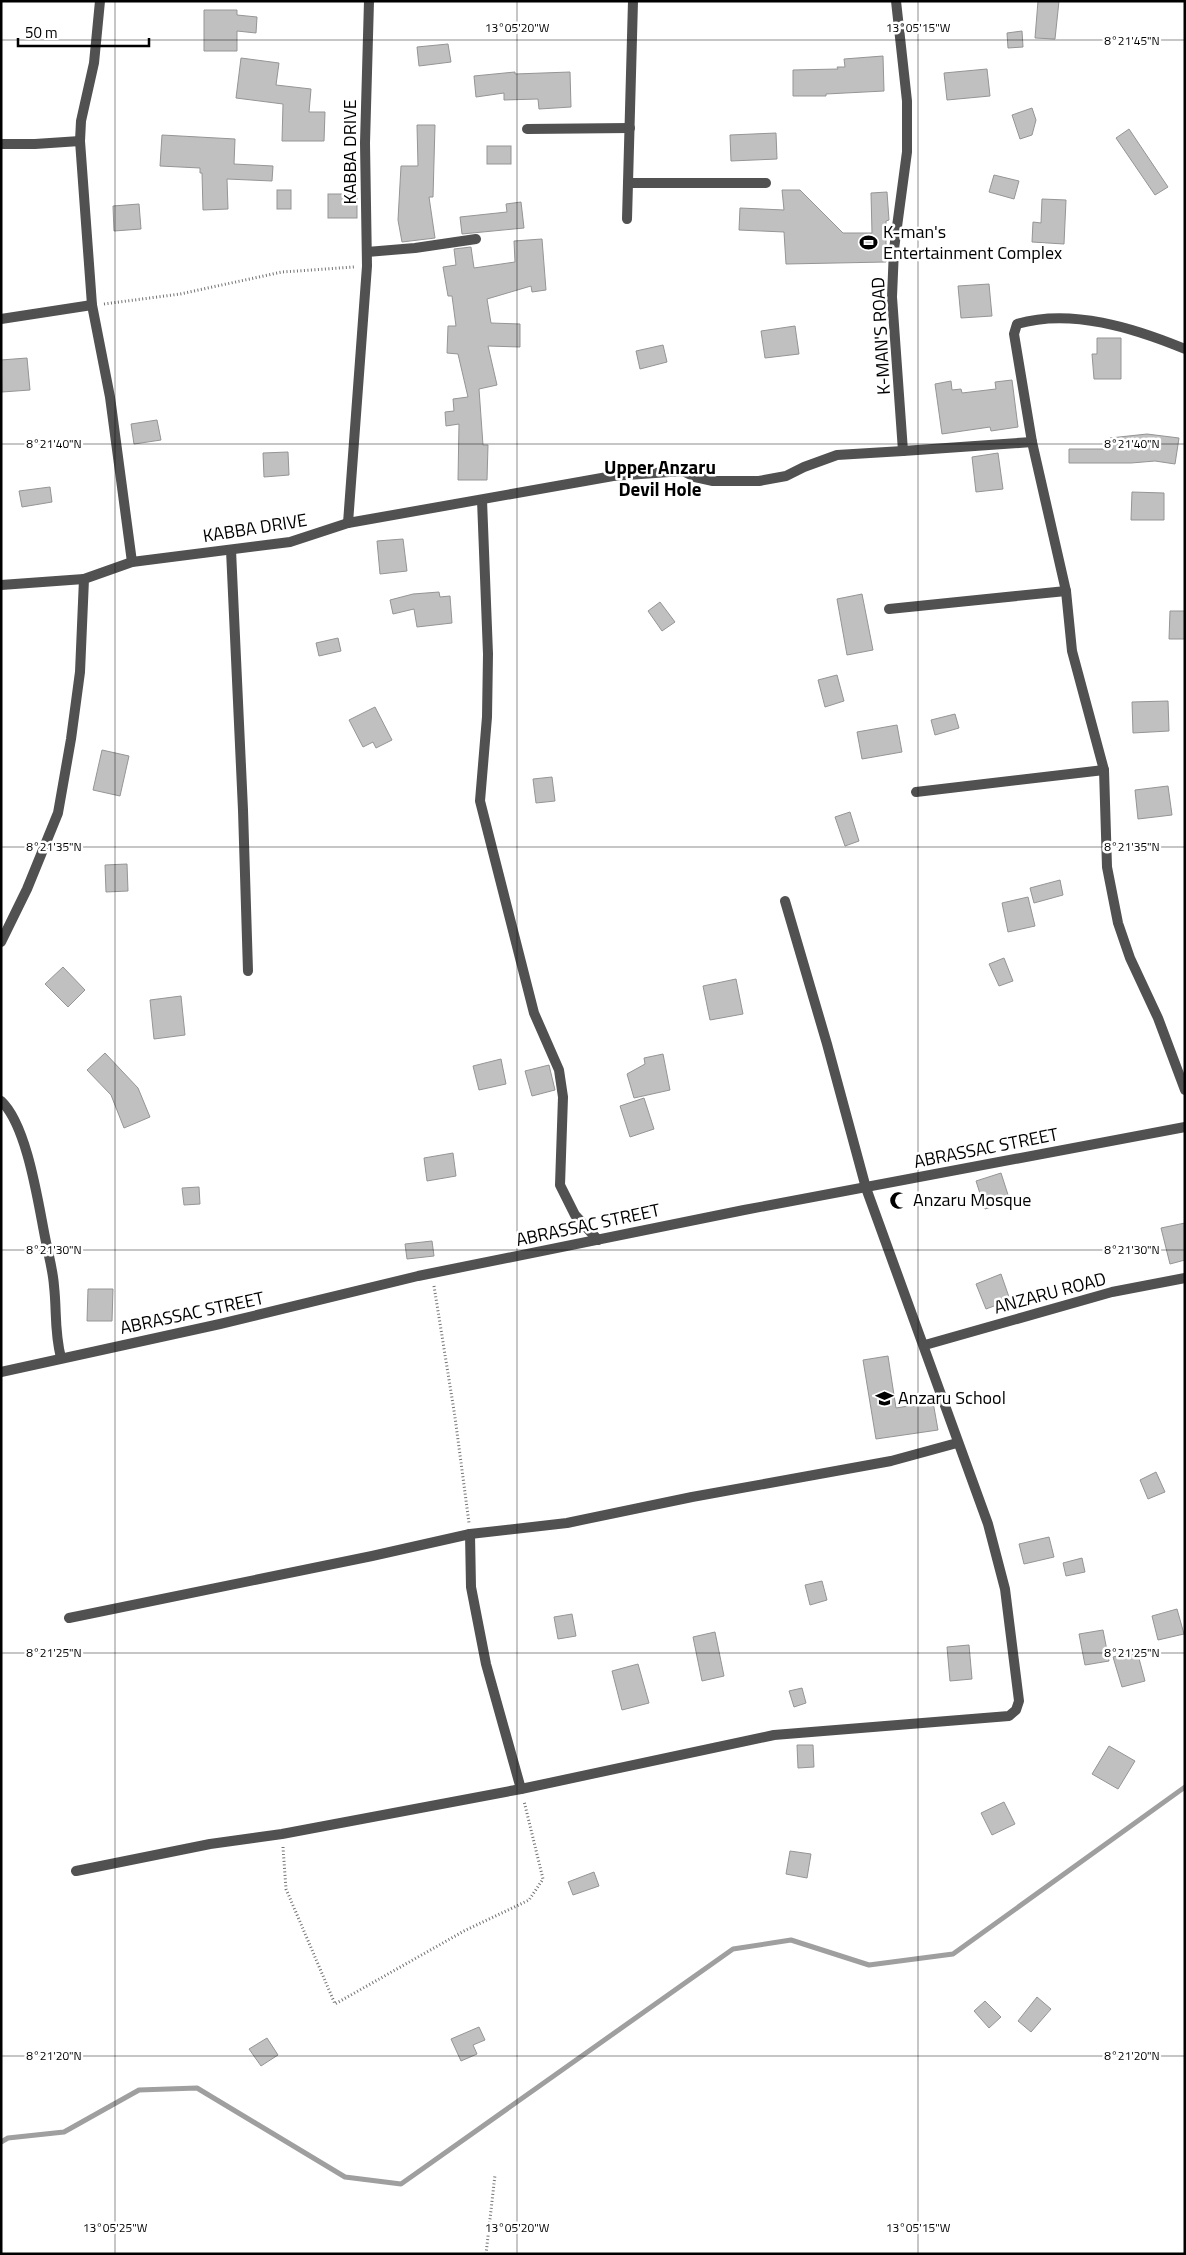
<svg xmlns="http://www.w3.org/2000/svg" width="1186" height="2255" viewBox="0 0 1186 2255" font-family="'Titillium Web',sans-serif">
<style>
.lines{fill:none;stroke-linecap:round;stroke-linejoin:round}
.stream{stroke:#9f9f9f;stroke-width:5}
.building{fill:#c0c0c0;stroke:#959595}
.path{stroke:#737373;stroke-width:3;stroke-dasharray:1 2.5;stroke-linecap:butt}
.street{stroke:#515151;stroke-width:10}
.ticks{fill:none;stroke:#000;stroke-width:1;stroke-opacity:0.45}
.labels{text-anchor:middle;stroke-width:5;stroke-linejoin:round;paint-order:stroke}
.street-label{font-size:18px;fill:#000;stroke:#fff}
.poi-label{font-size:18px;fill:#000;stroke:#fff;text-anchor:start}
.neighbourhood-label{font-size:19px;font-weight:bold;fill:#000;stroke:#fff}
.ticks-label{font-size:12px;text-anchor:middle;fill:#000;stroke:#fff;stroke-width:5;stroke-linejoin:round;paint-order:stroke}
</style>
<rect width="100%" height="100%" fill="#fff"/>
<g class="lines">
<polyline class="stream" points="1,2142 8,2138 64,2132 139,2090 197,2088 345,2177 401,2184 733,1949 791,1940 869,1965 953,1954 1185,1787"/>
</g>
<g class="building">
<polygon points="1038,1 1059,1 1055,39 1035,38"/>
<polygon points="204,10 237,10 237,15 257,17 256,33 237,31 237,51 204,51"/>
<polygon points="1022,31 1023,47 1008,48 1007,33"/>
<polygon points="448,44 451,62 419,66 417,47"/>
<polygon points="883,56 884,91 826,94 826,96 793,96 793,70 838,69 837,67 845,67 844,59"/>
<polygon points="241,58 279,63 276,85 311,89 309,112 325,112 324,141 282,141 283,104 236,98"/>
<polygon points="987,69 990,96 947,100 944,73"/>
<polygon points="515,72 515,74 570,72 571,107 539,109 538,99 504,100 504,93 476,97 474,76"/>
<polygon points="1032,108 1036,120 1032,135 1020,139 1012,115"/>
<polygon points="417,125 435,125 433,197 429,197 435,238 402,242 398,220 401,166 418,166"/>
<polygon points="1129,129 1168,187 1155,195 1116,138"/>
<polygon points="776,133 777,159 731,161 730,135"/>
<polygon points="162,135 235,139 234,164 273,166 272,181 227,179 228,209 203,210 202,173 200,173 200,168 160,166"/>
<rect x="487" y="146" width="24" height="18"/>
<polygon points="994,175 1019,181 1014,199 989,192"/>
<rect x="277" y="190" width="14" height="19"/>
<polygon points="782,190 800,190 843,233 872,233 871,193 887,192 889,220 886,221 886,262 786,264 784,232 739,230 740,208 784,210"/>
<rect x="328" y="194" width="29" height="24"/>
<polygon points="1042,199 1066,200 1064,244 1032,242 1033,222 1041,223"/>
<polygon points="521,202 524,228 462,234 460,217 507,212 506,204"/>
<polygon points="139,204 141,229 114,231 113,206"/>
<polygon points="542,239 546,290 532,292 531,286 487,299 491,323 520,324 520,347 488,346 497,385 479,389 483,445 488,445 487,480 458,480 459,424 446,426 445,412 454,411 453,399 468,397 458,354 447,353 448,326 456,326 452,296 448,296 443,267 456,265 454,249 471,247 474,268 515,262 514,241"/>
<polygon points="989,284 992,316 961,318 958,286"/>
<polygon points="795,326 799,354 765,358 761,331"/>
<polygon points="1097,338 1121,338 1121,379 1094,379 1092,354 1097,354"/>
<polygon points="663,345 667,362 640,369 636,351"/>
<polygon points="27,358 30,390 2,392 1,360"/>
<polygon points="1012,380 1018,427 991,431 990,427 942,434 935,384 951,381 952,390 961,389 962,393 996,389 995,382"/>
<polygon points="157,420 161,440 134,444 131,424"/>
<polygon points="1147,434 1179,438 1175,464 1155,461 1131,463 1069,463 1069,449 1113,449 1110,438"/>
<polygon points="288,452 289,475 264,477 263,453"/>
<polygon points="998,453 1003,489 976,492 972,457"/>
<polygon points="50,487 52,502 22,507 19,491"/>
<polygon points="1132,492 1164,493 1164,520 1131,520"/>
<polygon points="403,539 407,571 380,574 377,541"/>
<polygon points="439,592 440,597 450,596 452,623 417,627 414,609 393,614 390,600 413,594"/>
<polygon points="862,594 873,650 847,655 837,599"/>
<polygon points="660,602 675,622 662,631 648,611"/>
<polygon points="1170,611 1185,611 1185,639 1169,639"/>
<polygon points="338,638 341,651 319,656 316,643"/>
<polygon points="837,675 844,701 825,707 818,680"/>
<polygon points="1168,701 1169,731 1133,733 1132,702"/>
<polygon points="375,707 392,740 376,748 373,742 363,747 349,720"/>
<polygon points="955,714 959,728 935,735 931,720"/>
<polygon points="897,725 902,752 862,759 857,732"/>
<polygon points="102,750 129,756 120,796 93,790"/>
<polygon points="552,777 555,801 536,803 533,779"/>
<polygon points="1168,786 1172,815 1138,819 1135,790"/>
<polygon points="850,812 859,841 845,846 835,817"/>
<polygon points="127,864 128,891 106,892 105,865"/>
<polygon points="1060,880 1063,895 1034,903 1030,888"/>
<polygon points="1028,897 1035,926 1008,932 1002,903"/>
<polygon points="1004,958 1013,981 999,986 989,964"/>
<polygon points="63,967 85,990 68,1007 45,984"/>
<polygon points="736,979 743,1014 710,1020 703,986"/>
<polygon points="181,996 185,1035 154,1039 150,1000"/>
<polygon points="105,1053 138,1088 150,1117 124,1128 111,1095 87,1070"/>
<polygon points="663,1054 670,1090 634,1098 627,1074 645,1064 644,1058"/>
<polygon points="501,1059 506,1084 479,1090 473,1066"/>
<polygon points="549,1065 555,1090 532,1096 525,1071"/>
<polygon points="644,1098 654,1129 630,1137 620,1106"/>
<polygon points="453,1153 456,1176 427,1181 424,1158"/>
<polygon points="1001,1173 1010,1201 985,1209 976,1181"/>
<polygon points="199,1187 200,1204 184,1205 182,1188"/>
<polygon points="1185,1223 1185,1260 1170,1264 1161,1228"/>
<polygon points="432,1241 434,1256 407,1259 405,1244"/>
<polygon points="1001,1274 1010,1300 986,1309 976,1284"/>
<polygon points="88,1289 113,1289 112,1321 87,1321"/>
<polygon points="888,1356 896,1408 933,1402 938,1430 876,1439 863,1360"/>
<polygon points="1156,1472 1165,1492 1148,1499 1140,1480"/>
<polygon points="1049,1537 1054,1557 1024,1564 1019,1544"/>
<polygon points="1082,1558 1085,1572 1066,1576 1063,1563"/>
<polygon points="822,1581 827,1600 810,1605 805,1585"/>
<polygon points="1177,1609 1184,1634 1158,1640 1152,1616"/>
<polygon points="572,1614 576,1636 558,1639 554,1617"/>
<polygon points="1103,1630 1109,1661 1085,1665 1079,1634"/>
<polygon points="715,1632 724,1676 702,1681 693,1637"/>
<polygon points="969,1645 972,1679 950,1681 947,1647"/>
<polygon points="1137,1651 1145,1681 1122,1687 1113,1657"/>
<polygon points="638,1664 649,1703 622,1710 612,1671"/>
<polygon points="802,1688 806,1703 794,1707 789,1691"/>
<polygon points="797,1745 813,1745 814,1767 798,1768"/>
<polygon points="1109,1746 1135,1761 1118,1789 1092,1774"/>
<polygon points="1004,1802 1015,1824 992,1835 981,1813"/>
<polygon points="790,1851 811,1854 807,1878 786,1874"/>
<polygon points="594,1872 599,1886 573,1895 568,1882"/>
<polygon points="1037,1997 1051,2009 1031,2032 1018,2021"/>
<polygon points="985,2001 1001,2017 989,2028 974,2011"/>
<polygon points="479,2027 485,2040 473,2045 477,2054 461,2061 451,2039"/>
<polygon points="267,2038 278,2055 261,2066 249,2049"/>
</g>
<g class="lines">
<g class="path">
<polyline points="104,304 180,294 282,272 354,267"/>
<polyline points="434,1286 455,1417 469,1523"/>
<polyline points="283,1847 286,1889 335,2004 464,1931 529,1900 543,1879 524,1801"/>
<polyline points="486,2254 495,2175"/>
</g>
<g class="street">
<polyline points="100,1 94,63 81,121 80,141 92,305 110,397 132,562"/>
<polyline points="896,1 907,101 907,152 894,249 892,297 903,451 1032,442"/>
<polyline points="527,129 630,128"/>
<polyline points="1,144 35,144 80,141"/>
<polyline points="628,183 766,183"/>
<polyline points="627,219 633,1"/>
<polyline points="367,252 415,248 476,239"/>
<polyline points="1,319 92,305"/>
<path d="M 1185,349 C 1134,328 1071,308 1017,324 L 1014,334 L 1032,442 L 1066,591 L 1072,651 L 1104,770 L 1107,867 L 1118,923 L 1130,958 L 1158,1018 L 1185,1090"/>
<polyline points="482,500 488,654 487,717 480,801 534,1013 559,1070 563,1097 560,1185 575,1215 598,1240"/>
<polyline points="348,523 367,266 365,143 369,1"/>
<polyline points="231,550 243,810 248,971"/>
<polyline points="1,585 84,579"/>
<polyline points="889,609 1066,591"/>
<polyline points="916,792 1104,770"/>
<polyline points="1,942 27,889 58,813 71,739 80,672 84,579 132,562 290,542 348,523 613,476 683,471 695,477 713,481 759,481 786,476 804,467 837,455 903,451"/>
<path d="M 1,1101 C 27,1125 38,1202 45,1237 C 48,1253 53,1270 54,1286 C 57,1312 54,1330 61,1358"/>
<polyline points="925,1345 1112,1292 1185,1278"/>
<polyline points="1,1372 220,1324 418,1276 744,1210 1185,1127"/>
<polyline points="69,1618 372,1556 470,1534"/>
<polyline points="521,1789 486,1664 471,1587 470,1534 567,1523 692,1497 891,1461 957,1443"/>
<polyline points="76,1871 210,1844 282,1834 521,1789 774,1735 1009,1716 1016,1710 1019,1701 1005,1589 988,1524 866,1188 827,1044 785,901"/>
</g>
</g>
<path class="ticks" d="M 115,1 L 115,2254M 517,1 L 517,2254M 918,1 L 918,2254M 1,40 L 1185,40M 1,444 L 1185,444M 1,847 L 1185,847M 1,1250 L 1185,1250M 1,1653 L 1185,1653M 1,2056 L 1185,2056"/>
<defs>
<symbol id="stadium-bare" viewBox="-9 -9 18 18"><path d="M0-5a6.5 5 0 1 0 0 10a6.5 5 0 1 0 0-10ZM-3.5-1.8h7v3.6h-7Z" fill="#000" stroke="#fff" stroke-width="2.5" paint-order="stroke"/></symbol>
<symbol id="mosque-bare" viewBox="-9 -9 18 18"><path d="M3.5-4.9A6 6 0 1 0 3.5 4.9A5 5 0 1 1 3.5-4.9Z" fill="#000" stroke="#fff" stroke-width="2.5" paint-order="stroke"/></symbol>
<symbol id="school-bare" viewBox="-9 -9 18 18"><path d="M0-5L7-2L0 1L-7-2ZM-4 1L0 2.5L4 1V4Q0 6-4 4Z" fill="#000" stroke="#fff" stroke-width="2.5" paint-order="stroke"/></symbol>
</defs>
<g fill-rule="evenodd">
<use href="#stadium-bare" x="856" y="230" width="25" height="25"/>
<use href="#mosque-bare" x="886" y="1188" width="25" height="25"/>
<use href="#school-bare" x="872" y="1386" width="25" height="25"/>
</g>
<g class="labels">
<g class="street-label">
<text transform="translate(350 152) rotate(-90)" y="6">KABBA DRIVE</text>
<text transform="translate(881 336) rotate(-93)" y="6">K-MAN'S ROAD</text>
<text transform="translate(255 528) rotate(-9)" y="6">KABBA DRIVE</text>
<text transform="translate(986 1148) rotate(-11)" y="6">ABRASSAC STREET</text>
<text transform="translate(588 1225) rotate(-12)" y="6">ABRASSAC STREET</text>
<text transform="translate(1050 1293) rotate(-15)" y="6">ANZARU ROAD</text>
<text transform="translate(192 1313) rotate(-12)" y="6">ABRASSAC STREET</text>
</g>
<g class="poi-label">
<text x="883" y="238">K-man's<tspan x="883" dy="21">Entertainment Complex</tspan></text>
<text x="913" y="1206">Anzaru Mosque</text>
<text x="898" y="1404">Anzaru School</text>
</g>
<g class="neighbourhood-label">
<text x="660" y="474">Upper Anzaru<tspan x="660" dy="22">Devil Hole</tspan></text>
</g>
</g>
<g class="ticks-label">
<text x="517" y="32">13°05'20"W</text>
<text x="918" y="32">13°05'15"W</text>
<text x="1132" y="45">8°21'45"N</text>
<text x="54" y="448">8°21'40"N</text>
<text x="1132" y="448">8°21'40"N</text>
<text x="54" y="851">8°21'35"N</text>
<text x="1132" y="851">8°21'35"N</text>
<text x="54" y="1254">8°21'30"N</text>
<text x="1132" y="1254">8°21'30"N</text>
<text x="54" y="1657">8°21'25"N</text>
<text x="1132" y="1657">8°21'25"N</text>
<text x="54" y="2060">8°21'20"N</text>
<text x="1132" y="2060">8°21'20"N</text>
<text x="115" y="2232">13°05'25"W</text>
<text x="517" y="2232">13°05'20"W</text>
<text x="918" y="2232">13°05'15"W</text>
</g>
<rect width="1186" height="2255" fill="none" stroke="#000000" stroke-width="5"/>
<path d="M18 38v8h131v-8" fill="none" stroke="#000000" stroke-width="2.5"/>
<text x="25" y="38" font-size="15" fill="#000000" stroke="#ffffff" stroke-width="4" paint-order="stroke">50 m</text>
</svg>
